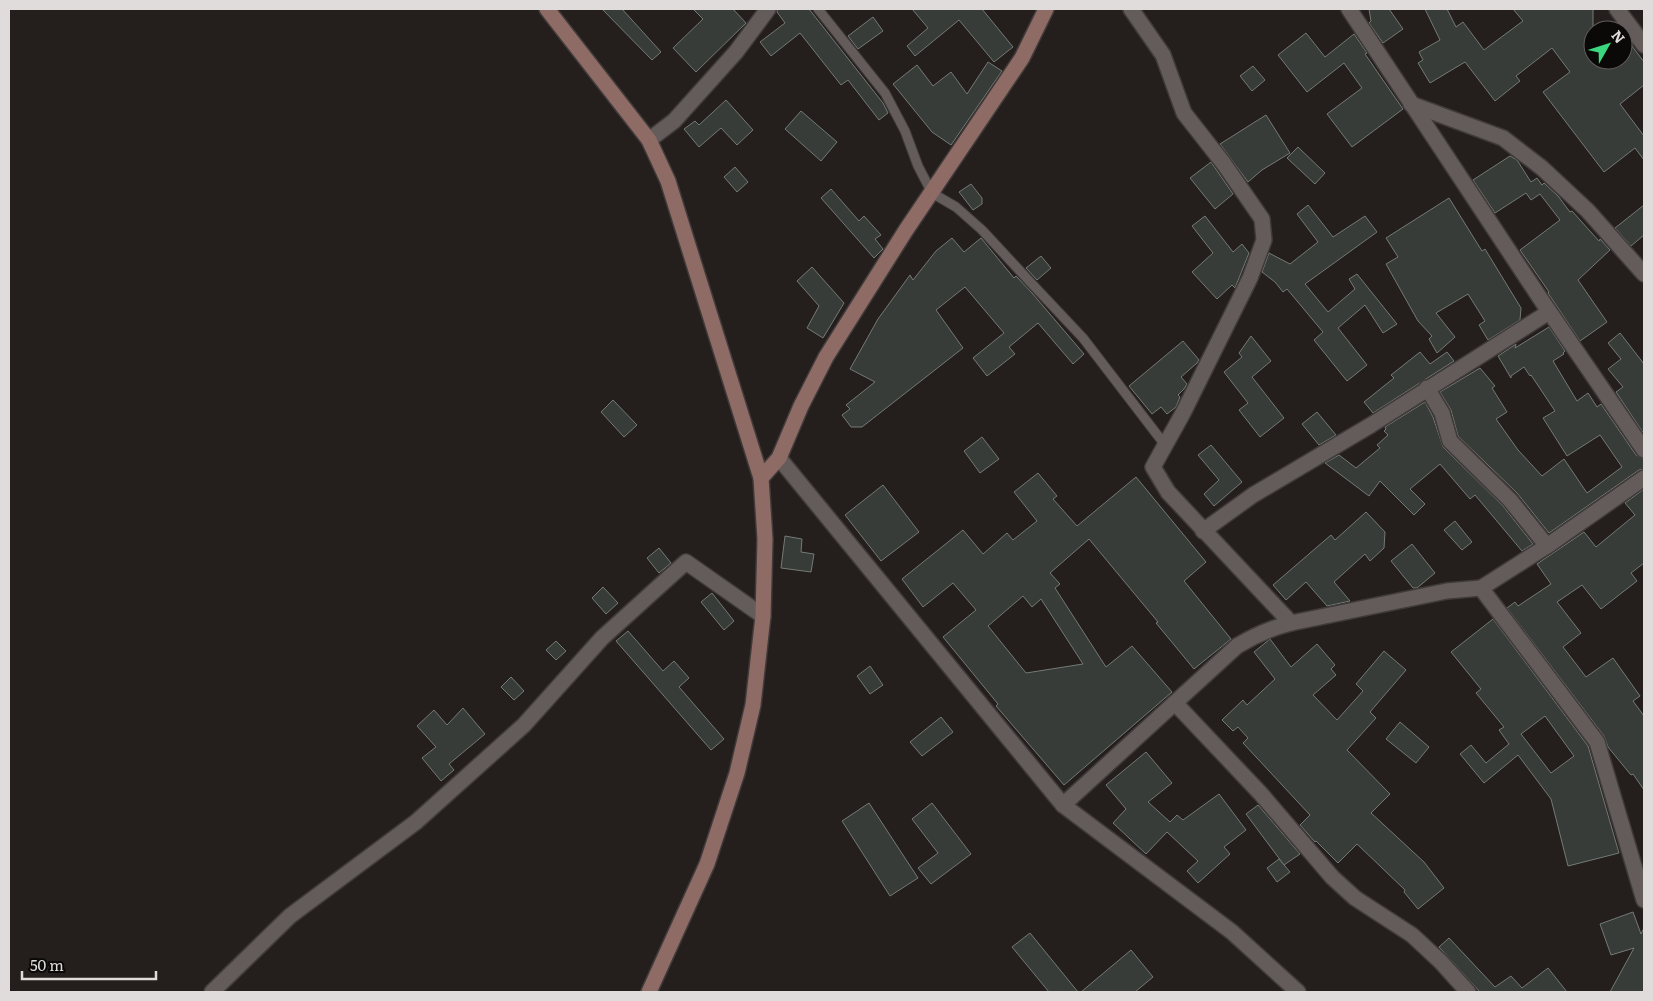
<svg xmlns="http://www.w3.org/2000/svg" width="1653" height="1001" viewBox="0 0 1653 1001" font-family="Literata,serif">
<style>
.building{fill:#373c38;stroke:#747a75;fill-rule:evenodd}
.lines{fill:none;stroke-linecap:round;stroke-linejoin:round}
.lane-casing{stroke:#403b3a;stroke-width:11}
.street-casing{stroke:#403b3a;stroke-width:18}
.secondary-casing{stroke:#403b3a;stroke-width:18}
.lane{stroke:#635c5b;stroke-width:9}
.street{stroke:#635c5b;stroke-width:15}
.secondary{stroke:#8e6b64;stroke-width:15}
</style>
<rect width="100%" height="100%" fill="#241e1d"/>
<g class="building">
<polygon points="602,9 622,9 661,52 652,60"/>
<polygon points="693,9 733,9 746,23 696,72 673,48 703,19"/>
<polygon points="777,9 809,9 883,103 888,113 879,120 848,80 841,85 800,33 771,56 760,42 785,23 777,12"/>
<polygon points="912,9 982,9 1013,47 994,62 959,20 915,56 907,46 928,28"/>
<polygon points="1369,9 1389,9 1403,29 1383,43 1369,23 1371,21"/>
<polygon points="1425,9 1447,9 1456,27 1463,22 1484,50 1523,21 1513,9 1593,9 1593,60 1623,60 1623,34 1644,62 1644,85 1620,104 1644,136 1644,160 1635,148 1604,172 1543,92 1570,72 1552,48 1516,76 1520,81 1495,101 1465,62 1430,83 1418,63 1423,60 1419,52 1440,40"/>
<polygon points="873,17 883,31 858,49 848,36"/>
<polygon points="1306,33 1325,57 1354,34 1367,53 1365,54 1403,109 1352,147 1327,114 1362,88 1344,63 1307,92 1278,55"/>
<polygon points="988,62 1002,71 951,145 932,132 893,84 917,65 933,86 951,72 967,94"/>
<polygon points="1253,66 1265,80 1252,91 1240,76"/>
<polygon points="726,100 753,130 737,145 721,128 699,147 684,129 695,121 699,125"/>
<polygon points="801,111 837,142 821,161 785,129"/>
<polygon points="1266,115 1290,153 1262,170 1248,182 1220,144"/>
<polygon points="1298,147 1325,173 1315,184 1287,158"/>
<polygon points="1510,156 1517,160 1531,182 1537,178 1542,185 1544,183 1558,196 1570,212 1572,211 1599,241 1600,239 1610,250 1578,280 1607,322 1580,341 1548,293 1549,292 1520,250 1560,220 1540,194 1531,200 1526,193 1495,213 1473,180"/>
<polygon points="1211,162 1233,194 1215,209 1190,178"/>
<polygon points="735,167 748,182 737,192 724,177"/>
<polygon points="971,184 982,198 982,204 973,210 959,192"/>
<polygon points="831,189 859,221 864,216 881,235 875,239 883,249 874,258 821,198"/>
<polygon points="1449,198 1482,251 1485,249 1521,308 1520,320 1488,340 1479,325 1485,321 1468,294 1436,313 1455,337 1437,353 1429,339 1432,336 1418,321 1386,264 1398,257 1386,238"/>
<polygon points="1308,205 1333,237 1365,216 1377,232 1305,284 1328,312 1355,289 1349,279 1357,274 1397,324 1383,333 1365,305 1338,328 1367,365 1347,381 1314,340 1323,332 1287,289 1283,292 1275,282 1262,272 1269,253 1290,264 1318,242 1297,214"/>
<polygon points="1644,205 1644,235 1631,246 1615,228"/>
<polygon points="1205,216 1233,252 1242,244 1249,253 1235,288 1232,285 1217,299 1192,272 1213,253 1192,226"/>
<polygon points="952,238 964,252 981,238 1014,278 1016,276 1032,293 1084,354 1073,364 1038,323 1009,347 1015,354 987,376 973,358 1004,333 965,287 936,310 963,348 862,427 851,427 842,415 850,409 846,405 875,382 850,369 878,319 910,275 913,280 936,251"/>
<polygon points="1041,256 1051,268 1037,280 1026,268"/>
<polygon points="812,267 844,303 823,338 807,328 819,306 797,281"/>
<polygon points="1549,327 1565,351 1563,353 1564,354 1553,361 1577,401 1588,393 1597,407 1601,404 1636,455 1644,459 1644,469 1639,470 1549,533 1517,493 1458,436 1451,410 1440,392 1480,368 1495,386 1492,388 1507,412 1496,419 1518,450 1542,476 1564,459 1587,493 1622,467 1600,435 1567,456 1543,418 1555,411 1531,375 1530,376 1524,367 1511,376 1511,378 1498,356 1516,344 1515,348"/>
<polygon points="1620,333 1644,364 1644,434 1616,392 1623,387 1608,369 1621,359 1608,343"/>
<polygon points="1251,336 1271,361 1252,377 1284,418 1260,437 1239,410 1248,403 1224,372 1242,357 1239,353"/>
<polygon points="1183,341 1199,360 1197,363 1181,377 1187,384 1184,389 1178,395 1180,397 1176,407 1167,414 1161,407 1152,414 1129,386"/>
<polygon points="1420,352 1430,364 1447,352 1454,361 1373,413 1364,402 1394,378 1391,375"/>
<polygon points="613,400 637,425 624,437 601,412"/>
<polygon points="1425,402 1433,417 1443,447 1503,506 1533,544 1522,551 1475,495 1470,499 1440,464 1410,489 1425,504 1414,515 1380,481 1369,496 1325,463 1339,455 1356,468 1380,448 1377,445 1388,435 1384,431 1386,429 1385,427"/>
<polygon points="1317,412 1336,435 1319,445 1302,424"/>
<polygon points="982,437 999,459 980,473 964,451"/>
<polygon points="1211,445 1242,482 1214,506 1204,494 1219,480 1198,455"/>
<path d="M 1038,473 L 1057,496 L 1053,499 L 1077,526 L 1136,477 L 1206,562 L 1184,581 L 1231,639 L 1194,669 L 1156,623 L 1158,622 L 1089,539 L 1050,573 L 1060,584 L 1055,588 L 1106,667 L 1132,646 L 1172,692 L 1064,785 L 996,706 L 998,704 L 943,637 L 976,610 L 953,583 L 923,607 L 902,579 L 963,530 L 983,554 L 1007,533 L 1013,540 L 1037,521 L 1014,492 ZM 1023,596 L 1032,607 L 1041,599 L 1083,664 L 1026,673 L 988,626 Z"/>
<polygon points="883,485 919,532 881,561 845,515"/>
<polygon points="1644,489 1644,563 1631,573 1637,581 1601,609 1582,585 1557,602 1581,633 1563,647 1586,677 1613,658 1640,696 1633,701 1644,716 1644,790 1633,774 1631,775 1608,747 1604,736 1507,608 1515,602 1518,606 1551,584 1537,564 1584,532 1596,547 1635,515 1625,503"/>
<polygon points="1366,512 1385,532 1384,548 1370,561 1365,554 1334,582 1350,601 1327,606 1306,582 1286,600 1273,585 1331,535 1335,540"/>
<polygon points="1455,521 1472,542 1462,550 1444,530"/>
<polygon points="785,536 802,539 801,552 814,554 811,572 781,568"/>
<polygon points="1412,544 1435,573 1417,588 1413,588 1391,561"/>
<polygon points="659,548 671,563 659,573 647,558"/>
<polygon points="603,587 618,603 606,614 592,598"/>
<polygon points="712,593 734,621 724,630 701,602"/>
<path d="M 1493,619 L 1588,746 L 1619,853 L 1568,866 L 1551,799 L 1518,755 L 1484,783 L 1460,754 L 1471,745 L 1486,763 L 1509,744 L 1499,730 L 1504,727 L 1476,693 L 1481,689 L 1451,652 ZM 1545,716 L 1574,756 L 1551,773 L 1521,734 Z"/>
<polygon points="628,631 663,671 674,661 689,678 679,687 724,739 711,750 616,641"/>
<polygon points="1270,639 1291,667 1317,644 1335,665 1331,669 1336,675 1313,695 1337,720 1363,691 1356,684 1384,651 1406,670 1370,712 1376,718 1347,750 1390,794 1371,813 1424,862 1444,888 1418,909 1404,892 1405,890 1357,844 1338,863 1316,841 1315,842 1300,825 1310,815 1243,743 1248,738 1238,727 1233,731 1222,720 1243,700 1247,705 1275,679 1254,652"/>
<polygon points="556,641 566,651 556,660 546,650"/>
<polygon points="870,666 883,685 870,694 857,676"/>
<polygon points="511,677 524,691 514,700 501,687"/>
<polygon points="463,708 485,734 449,764 454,770 441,781 422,758 436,747 417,726 434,710 447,725"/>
<polygon points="941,717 953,732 922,756 910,742"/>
<polygon points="1400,722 1429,747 1416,763 1386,739"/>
<polygon points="1146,752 1172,783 1148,802 1170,822 1177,815 1183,820 1219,794 1246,830 1224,847 1230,854 1198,883 1187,871 1198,861 1167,832 1146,854 1113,823 1126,809 1106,785"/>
<polygon points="869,803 918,878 890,896 842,821"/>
<polygon points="932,803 971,854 931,884 918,868 938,853 912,819"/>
<polygon points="1258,805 1300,854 1284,865 1246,814"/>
<polygon points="1279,859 1290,872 1277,882 1267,868"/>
<polygon points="1633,912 1641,934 1644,928 1644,992 1610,992 1634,948 1611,955 1600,924"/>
<polygon points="1030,933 1078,992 1049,992 1012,947"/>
<polygon points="1449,938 1495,987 1511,976 1522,988 1548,968 1567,992 1480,992 1439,947"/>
<polygon points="1131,950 1153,977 1135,992 1081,992"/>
</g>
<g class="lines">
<defs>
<polyline id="lane" points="818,9 885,93 905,131 918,166 932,193 956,207 982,230 1033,285 1083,338 1165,445"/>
<g id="street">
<polyline points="1131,9 1163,55 1184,113 1224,164 1262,219 1264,240 1250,278 1183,413 1153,467 1168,492 1291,623"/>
<polyline points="1349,9 1542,301 1644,450"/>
<polyline points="1617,9 1644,45"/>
<polyline points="1411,104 1503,138 1542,168 1588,211 1644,274"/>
<polyline points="649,140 674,121 736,52 768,9"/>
<polyline points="1427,388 1442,413 1450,441 1510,500 1547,546"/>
<polyline points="779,458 1063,805 1232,932 1298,992"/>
<polyline points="1203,531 1253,495 1371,425 1549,312"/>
<polyline points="1481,588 1547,546 1644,478"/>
<polyline points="1175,703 1261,794 1332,877 1355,898 1412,935 1441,962 1468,992"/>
<path d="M 1063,805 L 1237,646 C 1255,635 1271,628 1291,623 L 1447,591 L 1481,588 L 1597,742 L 1644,900"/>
<polyline points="212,992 290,916 416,822 524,725 602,638 686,562 763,616"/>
</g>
<g id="secondary">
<polyline points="547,9 649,140 668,181 761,478 765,539 763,616 753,705 737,773 707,864 649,992"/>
<polyline points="761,478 779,458 801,406 826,357 906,230 1022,58 1046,9"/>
</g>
</defs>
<use href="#lane" class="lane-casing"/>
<use href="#street" class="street-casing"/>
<use href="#secondary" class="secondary-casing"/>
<use href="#lane" class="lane"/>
<use href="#street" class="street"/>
<use href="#secondary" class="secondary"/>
</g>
<rect width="1653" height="1001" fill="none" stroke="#e0dcdb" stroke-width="20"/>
<g transform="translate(1608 45) rotate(51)"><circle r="24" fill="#0b0908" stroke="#605d5c"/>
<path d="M0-4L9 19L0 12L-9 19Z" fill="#3ad77f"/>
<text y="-8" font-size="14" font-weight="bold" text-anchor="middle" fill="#e0dcdb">N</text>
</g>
<path d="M22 971v8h134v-8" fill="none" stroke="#e0dcdb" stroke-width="2.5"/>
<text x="30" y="971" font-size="15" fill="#e0dcdb" stroke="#0b0908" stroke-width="4" paint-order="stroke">50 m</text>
</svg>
